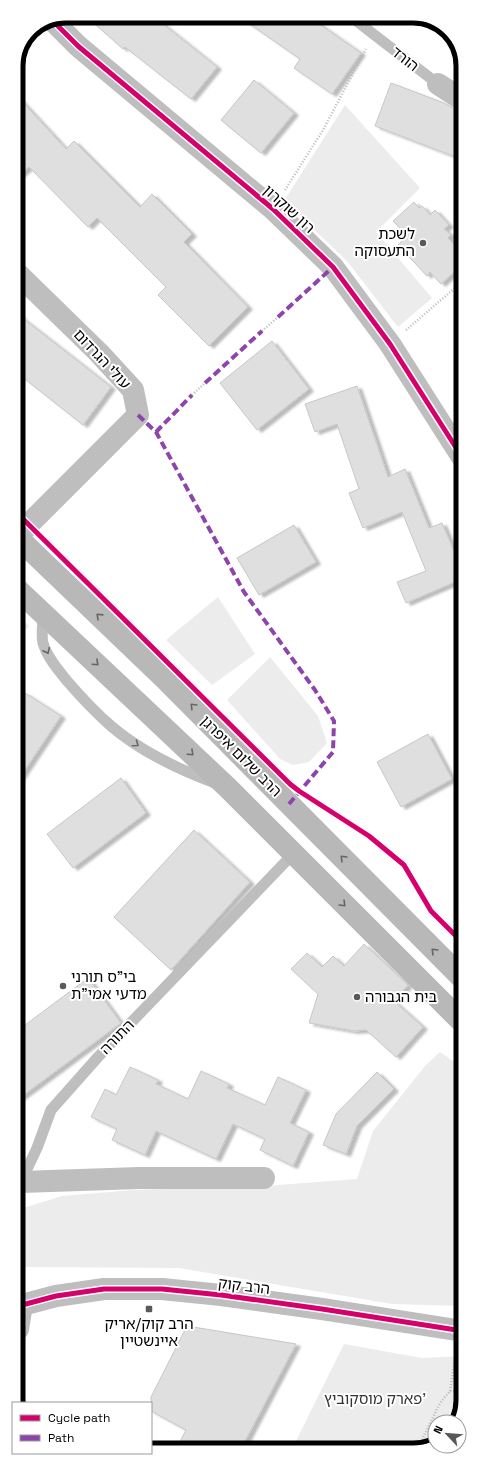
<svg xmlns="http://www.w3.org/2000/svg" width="479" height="1466" viewBox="0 0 479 1466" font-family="'Space Grotesk','Noto Sans Hebrew',sans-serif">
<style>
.green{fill:#ececec}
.building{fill:#dfdfdf;stroke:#c7c7c7;filter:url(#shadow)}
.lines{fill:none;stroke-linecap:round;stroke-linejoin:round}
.path{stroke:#b9b9b9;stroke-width:2.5;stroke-dasharray:1 2;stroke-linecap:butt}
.service{stroke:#bebebe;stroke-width:11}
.minor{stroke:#bebebe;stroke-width:22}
.secondary{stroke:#b8b8b8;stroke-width:22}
.quiet{stroke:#8e44ad;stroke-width:4;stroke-dasharray:8 4;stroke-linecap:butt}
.cycleway-casing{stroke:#fff;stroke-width:8}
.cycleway{stroke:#d6006c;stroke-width:5}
.oneway{stroke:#656565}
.oneway2{stroke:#686868}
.poi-dot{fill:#595959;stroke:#fff;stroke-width:1.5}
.labels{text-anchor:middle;stroke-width:4;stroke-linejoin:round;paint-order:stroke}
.street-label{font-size:15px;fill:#000;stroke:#fff}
.poi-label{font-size:15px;fill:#000;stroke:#fff;text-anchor:start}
.park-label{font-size:15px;fill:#333;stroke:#fff}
.rim{fill:none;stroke:#000;stroke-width:5}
</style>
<defs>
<filter id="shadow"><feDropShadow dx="4.5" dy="2.5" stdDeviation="1" flood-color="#0004"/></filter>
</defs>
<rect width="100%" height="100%" fill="#fff"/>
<g class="green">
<polygon points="345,105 420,188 376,232 432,298 398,327 347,261 284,201"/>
<polygon points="218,597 255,654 212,685 166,640"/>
<polygon points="17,615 29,626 17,641"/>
<polygon points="270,657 318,716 327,743 309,762 293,765 280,759 227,700"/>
<polygon points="440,1052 463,1068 463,1306 392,1304 179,1268 17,1267 17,1210 62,1196 133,1190 265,1186 357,1179 373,1131 425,1066"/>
<polygon points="344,1344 422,1358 463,1356 463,1400 455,1422 435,1422 435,1442 425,1448 292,1449"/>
</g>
<g class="building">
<polygon points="86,16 153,16 217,67 191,99 125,47 123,49"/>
<polygon points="238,16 308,16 361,53 332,94 294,68 300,59"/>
<polygon points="254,80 294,113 261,153 221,120"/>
<polygon points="391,83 444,103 454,109 461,111 461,159 375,126"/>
<polygon points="16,95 66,149 74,141 140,207 152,194 192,234 184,242 248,307 209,346 158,295 166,287 97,218 88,227 29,167 16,178"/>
<polygon points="414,202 419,208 422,206 430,215 435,210 449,225 444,229 451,235 448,238 462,252 462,265 441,284 430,272 427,276 398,245 407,236 393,221"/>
<polygon points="16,313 111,387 83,425 16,372"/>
<polygon points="272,341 309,389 257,430 220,383"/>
<polygon points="357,386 388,477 405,469 429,528 442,523 462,570 462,579 406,603 397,582 426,571 402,512 363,528 349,493 359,489 337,424 315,432 305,404"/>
<polygon points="294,525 316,562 259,595 237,558"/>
<polygon points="25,693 61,716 17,782 17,705"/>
<polygon points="428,734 452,779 401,807 377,762"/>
<polygon points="121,778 146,813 73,868 47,834"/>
<polygon points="194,830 250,882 171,970 114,917"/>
<polygon points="364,944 408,985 394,1001 423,1027 396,1057 366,1030 354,1031 309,1023 318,994 291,969 307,953 322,967 333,956 344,966"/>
<polygon points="88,978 121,1023 17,1100 17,1031"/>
<polygon points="130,1067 158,1080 156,1084 188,1099 201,1071 229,1084 227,1088 265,1105 278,1077 306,1090 290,1123 309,1132 293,1166 260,1150 265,1139 233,1124 216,1159 156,1131 145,1155 112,1140 117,1129 91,1117 105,1089 116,1095"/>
<polygon points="377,1072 394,1089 357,1126 346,1154 323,1145 336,1114"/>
<polygon points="187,1326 296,1344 241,1449 176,1449 186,1430 151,1411 151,1397"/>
</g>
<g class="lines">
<g class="path">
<polyline points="285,190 323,130 366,49"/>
<polyline points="406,330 462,282"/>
<polyline points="262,331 278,317"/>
<polyline points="192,395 205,383"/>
<polyline points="450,1391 456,1352"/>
<polyline points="418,1448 440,1403 450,1391 463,1392"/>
</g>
<g class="service">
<polyline points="350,16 438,84"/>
<path d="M 43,615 C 43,624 41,635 43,643 C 47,657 59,671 68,682 C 81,697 95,712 111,726 C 139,750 180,770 215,783"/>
<polyline points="21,1182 37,1148 51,1110 98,1057 293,854"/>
</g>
<g class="minor">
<polyline points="53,21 78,46 273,209 333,267 390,344 462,457"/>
<polyline points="438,84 461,99"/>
<polyline points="16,272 99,353 133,390 138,415 29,524 17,538"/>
<polyline points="17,1185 21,1182 139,1178 264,1178"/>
<polyline points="22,1305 56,1296 104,1289 162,1289 221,1295 322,1309 463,1331"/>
<polyline points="18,1329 22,1305"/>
</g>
<g class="secondary">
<polyline points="17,537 163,677 462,978"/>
<polyline points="17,589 228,788 463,1023"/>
</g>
<g class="quiet">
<polyline points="278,317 333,267"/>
<polyline points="205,383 262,331"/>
<polyline points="138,415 156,432 244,592 315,690 334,721 333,752 289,804"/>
<polyline points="156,432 192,395"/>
</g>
<defs>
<g id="cycleway">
<polyline points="53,21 78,46 273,209 333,267 390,344 462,457"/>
<polyline points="17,513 290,784 299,791 369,836 404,865 431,911 462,942"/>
<polyline points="22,1305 56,1296 104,1289 162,1289 221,1295 322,1309 463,1331"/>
</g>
</defs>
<use href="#cycleway" class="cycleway-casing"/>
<use href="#cycleway" class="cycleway"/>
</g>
<defs><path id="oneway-chevron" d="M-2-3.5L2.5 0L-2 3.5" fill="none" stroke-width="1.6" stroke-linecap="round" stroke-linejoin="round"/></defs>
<g class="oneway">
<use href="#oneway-chevron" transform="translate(99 616) rotate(-136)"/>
<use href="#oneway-chevron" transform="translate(96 663) rotate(43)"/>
<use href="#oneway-chevron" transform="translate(193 706) rotate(-135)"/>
<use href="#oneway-chevron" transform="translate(191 753) rotate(43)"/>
<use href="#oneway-chevron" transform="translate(343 858) rotate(-135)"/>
<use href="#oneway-chevron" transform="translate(343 904) rotate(45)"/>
<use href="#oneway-chevron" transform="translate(434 951) rotate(-135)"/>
</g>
<g class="oneway2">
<use href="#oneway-chevron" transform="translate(47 651) rotate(64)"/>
<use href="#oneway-chevron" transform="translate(136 744) rotate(35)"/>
</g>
<g class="poi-dot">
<circle cx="423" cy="243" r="4"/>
<circle cx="63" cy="986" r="4"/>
<circle cx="357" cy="997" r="4"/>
<rect x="145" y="1305" width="8" height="8" rx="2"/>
</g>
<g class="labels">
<g class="street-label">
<text transform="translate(405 59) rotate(38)" y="5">הורד</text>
<text transform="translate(289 209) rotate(42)" y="5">רון שוקרון</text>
<text transform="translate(102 359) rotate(47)" y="5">עולי הגרדום</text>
<text transform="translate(241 756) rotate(45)" y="5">הרב שלום איפרגן</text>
<text transform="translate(117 1037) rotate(-46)" y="5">התורה</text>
<text transform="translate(244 1286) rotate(7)" y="5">הרב קוק</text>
</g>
<g class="poi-label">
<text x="415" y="239" text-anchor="end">לשכת<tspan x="415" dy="17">התעסוקה</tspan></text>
<text x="71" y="982">בי"ס תורני<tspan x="71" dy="17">מדעי אמי"ת</tspan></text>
<text x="365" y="1002">בית הגבורה</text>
<text x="149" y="1329" text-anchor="middle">הרב קוק/אריק<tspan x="149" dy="17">איינשטיין</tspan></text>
</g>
<g class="park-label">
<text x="375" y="1404">פארק מוסקוביץ'</text>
</g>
</g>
<path d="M0 0H479V1466H0ZM66 23H413A43 43 0 0 1 456 66V1400A43 43 0 0 1 413 1443H66A43 43 0 0 1 23 1400V66A43 43 0 0 1 66 23Z" fill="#fff" fill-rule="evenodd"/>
<path class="rim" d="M66 23H413A43 43 0 0 1 456 66V1400A43 43 0 0 1 413 1443H66A43 43 0 0 1 23 1400V66A43 43 0 0 1 66 23Z"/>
<rect x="12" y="1402" width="140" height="52" fill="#ffffff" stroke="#999999"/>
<rect x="20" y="1415" width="20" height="6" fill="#d6006c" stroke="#999999"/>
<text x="48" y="1422" font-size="12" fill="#000000">Cycle path</text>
<rect x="20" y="1435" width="20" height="6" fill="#8e44ad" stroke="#999999"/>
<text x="48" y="1442" font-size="12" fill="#000000">Path</text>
<g transform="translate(447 1434) rotate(296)"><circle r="19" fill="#ffffff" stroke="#999999"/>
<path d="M0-3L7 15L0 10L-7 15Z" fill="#595959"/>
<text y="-6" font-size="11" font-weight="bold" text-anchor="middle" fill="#000000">N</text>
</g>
</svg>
